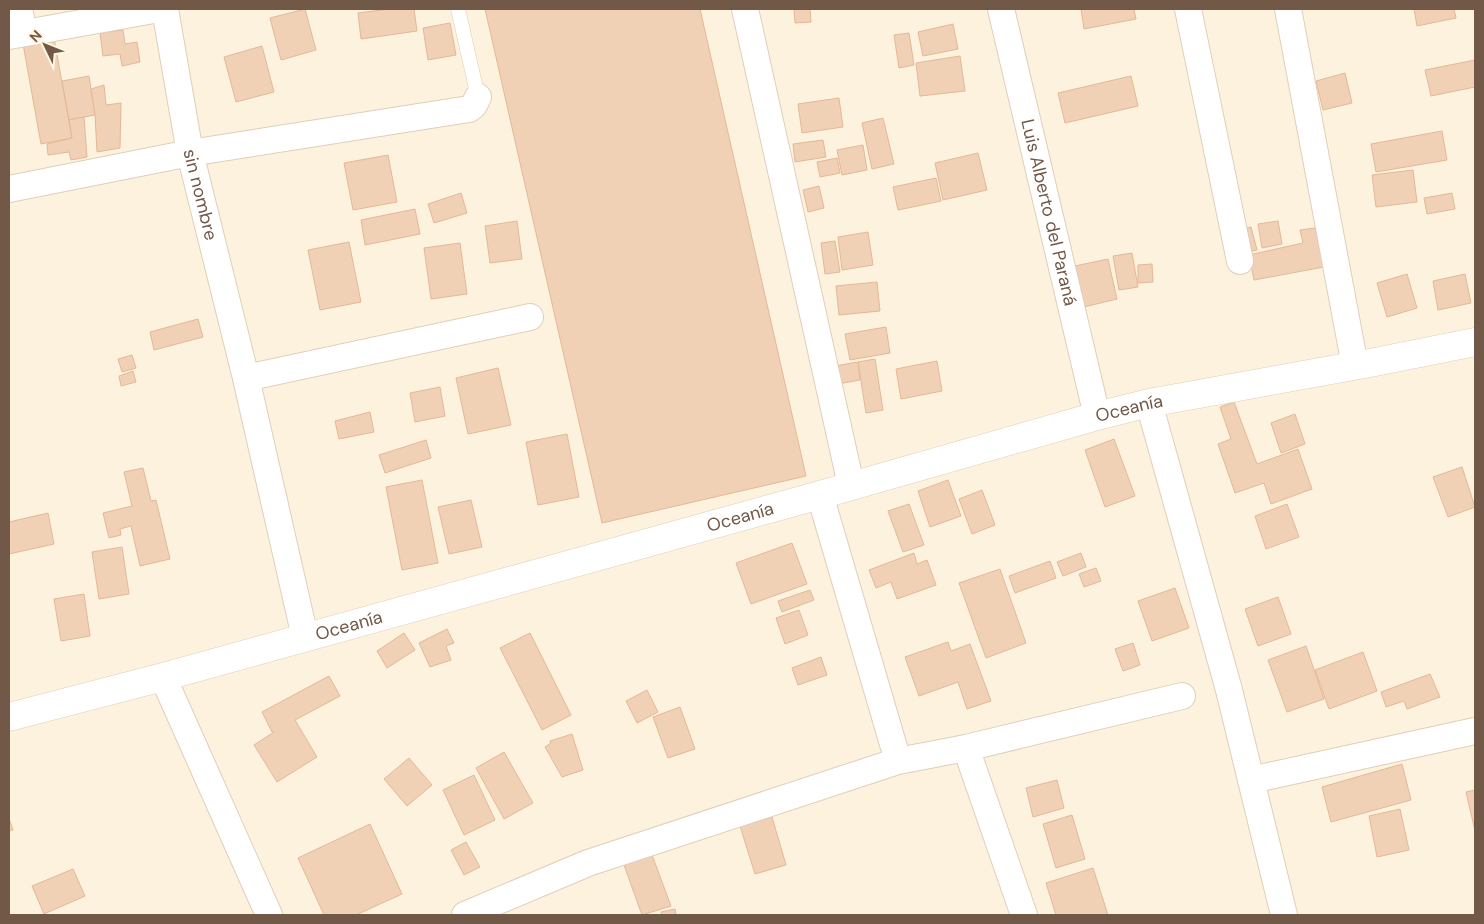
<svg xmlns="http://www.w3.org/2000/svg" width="1484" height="924" viewBox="0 0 1484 924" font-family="'DM Sans',sans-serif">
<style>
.building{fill:#f1d1b6;stroke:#e4b896}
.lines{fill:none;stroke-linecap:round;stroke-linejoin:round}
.service-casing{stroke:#e0cebb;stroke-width:15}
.minor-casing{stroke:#e0cebb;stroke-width:28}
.tertiary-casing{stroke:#e0cebb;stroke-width:29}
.service{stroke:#fff;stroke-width:14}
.minor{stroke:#fff;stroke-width:26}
.tertiary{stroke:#fff;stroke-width:28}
.labels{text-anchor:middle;stroke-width:4;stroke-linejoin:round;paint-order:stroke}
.street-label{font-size:18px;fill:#725847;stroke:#fff6e4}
</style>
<rect width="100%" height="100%" fill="#fcf2de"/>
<g class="building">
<polygon points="305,9 316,50 281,60 270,18"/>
<polygon points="390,9 414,9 417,31 361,39 358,13"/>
<polygon points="485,9 700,9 806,476 602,523"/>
<polygon points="794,9 810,9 811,22 795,23"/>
<polygon points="1081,9 1134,9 1136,19 1084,29"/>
<polygon points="1414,9 1454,9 1456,18 1417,26"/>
<polygon points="450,23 456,55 428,60 423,28"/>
<polygon points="953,24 958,49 923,56 918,32"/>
<polygon points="123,30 125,44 137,42 140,62 122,66 120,54 103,56 100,33"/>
<polygon points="909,33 914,65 899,68 894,35"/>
<polygon points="54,38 72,138 41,144 23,44"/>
<polygon points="262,46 274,92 236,102 224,57"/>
<polygon points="960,56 965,91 920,96 916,63"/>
<polygon points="1475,60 1475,87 1431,96 1425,70"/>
<polygon points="1345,73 1352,103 1323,110 1316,81"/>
<polygon points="89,76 95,115 69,120 62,81"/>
<polygon points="1131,76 1138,106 1065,123 1058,93"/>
<polygon points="104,85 106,105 121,103 120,148 97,152 95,115 91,89"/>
<polygon points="839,98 843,127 802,133 798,104"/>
<polygon points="84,117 87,157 71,160 69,152 48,155 47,144 72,138 69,120"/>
<polygon points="883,118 894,164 872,169 862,123"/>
<polygon points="1442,131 1447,160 1376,172 1371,144"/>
<polygon points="823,140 826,157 795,162 793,144"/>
<polygon points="863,145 867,170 842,175 837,150"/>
<polygon points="978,153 987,190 943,200 935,163"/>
<polygon points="388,155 397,202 353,210 344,163"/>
<polygon points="837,158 840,173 820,177 817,162"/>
<polygon points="1413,170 1417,202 1376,207 1372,175"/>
<polygon points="936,178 941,201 898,210 893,187"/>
<polygon points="819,186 824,208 808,212 803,190"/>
<polygon points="461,193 467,213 434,223 428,204"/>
<polygon points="1452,193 1455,209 1427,214 1424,198"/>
<polygon points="415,209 420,234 365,245 361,220"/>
<polygon points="517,221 522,259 490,263 485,226"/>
<polygon points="1278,221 1282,244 1262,248 1258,224"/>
<polygon points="1251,227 1257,250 1243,253 1238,231"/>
<polygon points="1315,228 1324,267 1254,280 1249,255 1303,243 1300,230"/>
<polygon points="868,232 873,265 842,270 838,237"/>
<polygon points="835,241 840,272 825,274 821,243"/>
<polygon points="349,242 361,302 320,310 308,250"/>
<polygon points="460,243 467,294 431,299 424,248"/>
<polygon points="1132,253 1138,287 1119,290 1113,256"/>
<polygon points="1108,259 1117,299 1084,307 1075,266"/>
<polygon points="1152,264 1153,282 1138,283 1138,265"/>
<polygon points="1407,274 1417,308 1387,317 1377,283"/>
<polygon points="1465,274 1471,303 1438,310 1433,281"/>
<polygon points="877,282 880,311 839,315 836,286"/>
<polygon points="198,319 203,337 154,350 150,332"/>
<polygon points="886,327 890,353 850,360 845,334"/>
<polygon points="132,355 136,368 122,372 118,359"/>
<polygon points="875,359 883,410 866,413 858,362"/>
<polygon points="937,361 942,391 901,399 896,369"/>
<polygon points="858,362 860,380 838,384 835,366"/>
<polygon points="498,368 511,425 468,434 456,378"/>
<polygon points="133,371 136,382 121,386 119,376"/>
<polygon points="440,387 445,416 415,422 410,393"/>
<polygon points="1234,402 1257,464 1298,449 1312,489 1271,504 1264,483 1235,493 1218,444 1231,439 1220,407"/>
<polygon points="370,412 374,432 339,439 335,421"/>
<polygon points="1295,414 1305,444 1281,453 1271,423"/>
<polygon points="567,434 579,497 538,505 526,442"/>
<polygon points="1114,439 1135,496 1105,507 1085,450"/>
<polygon points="426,440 431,458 385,473 379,455"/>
<polygon points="1462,467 1475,507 1448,517 1433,477"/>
<polygon points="143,468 151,501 156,500 170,559 140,566 131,526 120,529 121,535 109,538 103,513 132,506 124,472"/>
<polygon points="422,480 438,563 402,570 386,487"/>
<polygon points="948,480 961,516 930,527 918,491"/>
<polygon points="982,490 995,525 972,534 959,499"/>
<polygon points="471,500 482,547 449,554 438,507"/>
<polygon points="909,504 924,545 903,552 888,511"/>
<polygon points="1287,504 1299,537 1266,549 1255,516"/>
<polygon points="48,513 54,544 9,554 9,522"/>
<polygon points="792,543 807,584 751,604 736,563"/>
<polygon points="122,547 129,594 99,599 92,552"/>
<polygon points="914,553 917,564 927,560 936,585 897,599 891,582 876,588 869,570"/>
<polygon points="1081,553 1086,567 1063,576 1057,562"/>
<polygon points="1050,561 1056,578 1015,593 1009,576"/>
<polygon points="1096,568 1101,581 1084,587 1079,574"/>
<polygon points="1000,569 1026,643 986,658 959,583"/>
<polygon points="1175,588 1189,628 1152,641 1138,601"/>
<polygon points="810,590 814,600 782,612 778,601"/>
<polygon points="84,594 90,636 61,641 54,599"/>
<polygon points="1278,597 1291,634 1258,646 1245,609"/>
<polygon points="799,610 808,635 785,644 776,618"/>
<polygon points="447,629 454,643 446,646 451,660 430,667 419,643"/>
<polygon points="404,633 415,650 387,668 377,651"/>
<polygon points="530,633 571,715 542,730 500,648"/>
<polygon points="948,642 951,651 970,644 991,701 967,709 958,682 919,696 905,657"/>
<polygon points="1133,643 1140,665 1123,671 1115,649"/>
<polygon points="1306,646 1324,699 1287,712 1268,660"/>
<polygon points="1363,652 1377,691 1329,709 1315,670"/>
<polygon points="821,657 827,675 798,685 792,668"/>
<polygon points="1430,674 1440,697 1407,709 1404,701 1386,707 1381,692"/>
<polygon points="329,676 340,696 295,720 317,757 277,782 254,745 274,732 272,732 262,712"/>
<polygon points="647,690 658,712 637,723 626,701"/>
<polygon points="680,707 695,749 668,758 653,717"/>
<polygon points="572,734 583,770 562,777 545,747 551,743 550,741"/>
<polygon points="504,752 533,803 504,819 476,768"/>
<polygon points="409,758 432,785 407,806 384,779"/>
<polygon points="1402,764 1411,800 1331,822 1322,787"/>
<polygon points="474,775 495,820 464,835 443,790"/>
<polygon points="1057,780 1064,808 1033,817 1026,788"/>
<polygon points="1475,790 1475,831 1466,792"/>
<polygon points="1400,809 1409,850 1377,857 1369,816"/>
<polygon points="1072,815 1085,859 1056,868 1043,824"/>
<polygon points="772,817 786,865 755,874 740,826"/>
<polygon points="9,819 13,830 9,831"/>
<polygon points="370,824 402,894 356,915 324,915 298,858"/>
<polygon points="466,842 480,867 464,875 451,850"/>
<polygon points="652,855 671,906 642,915 624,865"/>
<polygon points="1093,868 1108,915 1056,915 1046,883"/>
<polygon points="73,869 85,896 44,914 32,886"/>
<polygon points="675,909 676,915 662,915 661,912"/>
</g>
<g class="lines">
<defs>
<polyline id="service" points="458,9 478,97"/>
<g id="minor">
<polyline points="19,9 24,33"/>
<path id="s1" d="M 165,9 L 190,153 L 246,378 L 305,637"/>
<polyline points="745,9 851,485"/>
<path id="s2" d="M 1001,9 L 1097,416"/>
<polyline points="1188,9 1240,261"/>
<polyline points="1288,9 1355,366"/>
<polyline points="9,36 159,9"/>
<polyline points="9,189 190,153 469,109 474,105 478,97"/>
<polyline points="246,378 530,317"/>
<polyline points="1149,403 1229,690 1284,915"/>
<polyline points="820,495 898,761"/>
<polyline points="163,677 269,915"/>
<polyline points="966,748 1024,915"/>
<polyline points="1251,780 1475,731"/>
<polyline points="465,915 588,863 898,761 966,748 1182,696"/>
</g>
<g id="tertiary">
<path id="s3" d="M 9,717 L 163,677 L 820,495 L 1097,416 L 1149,403 L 1370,363 L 1475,342"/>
</g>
</defs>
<use href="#service" class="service-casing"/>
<use href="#minor" class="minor-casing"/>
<use href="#tertiary" class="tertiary-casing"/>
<use href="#service" class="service"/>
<use href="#minor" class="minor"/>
<use href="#tertiary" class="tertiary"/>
</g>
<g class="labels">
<g class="street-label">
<text dy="6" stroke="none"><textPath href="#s1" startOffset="189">sin nombre</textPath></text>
<text dy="6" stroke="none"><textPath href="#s2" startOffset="209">Luis Alberto del Paraná</textPath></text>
<text dy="6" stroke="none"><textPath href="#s3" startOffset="1162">Oceanía</textPath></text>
<text dy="6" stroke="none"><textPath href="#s3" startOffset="758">Oceanía</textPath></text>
<text dy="6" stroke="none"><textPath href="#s3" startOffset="352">Oceanía</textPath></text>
</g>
</g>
<rect width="1484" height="924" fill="none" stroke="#725847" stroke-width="20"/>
<g transform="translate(45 45) rotate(313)" stroke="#fff6e4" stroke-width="4" paint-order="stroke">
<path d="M0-4L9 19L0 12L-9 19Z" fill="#725847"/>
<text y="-8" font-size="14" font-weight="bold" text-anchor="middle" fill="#725847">N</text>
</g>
</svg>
